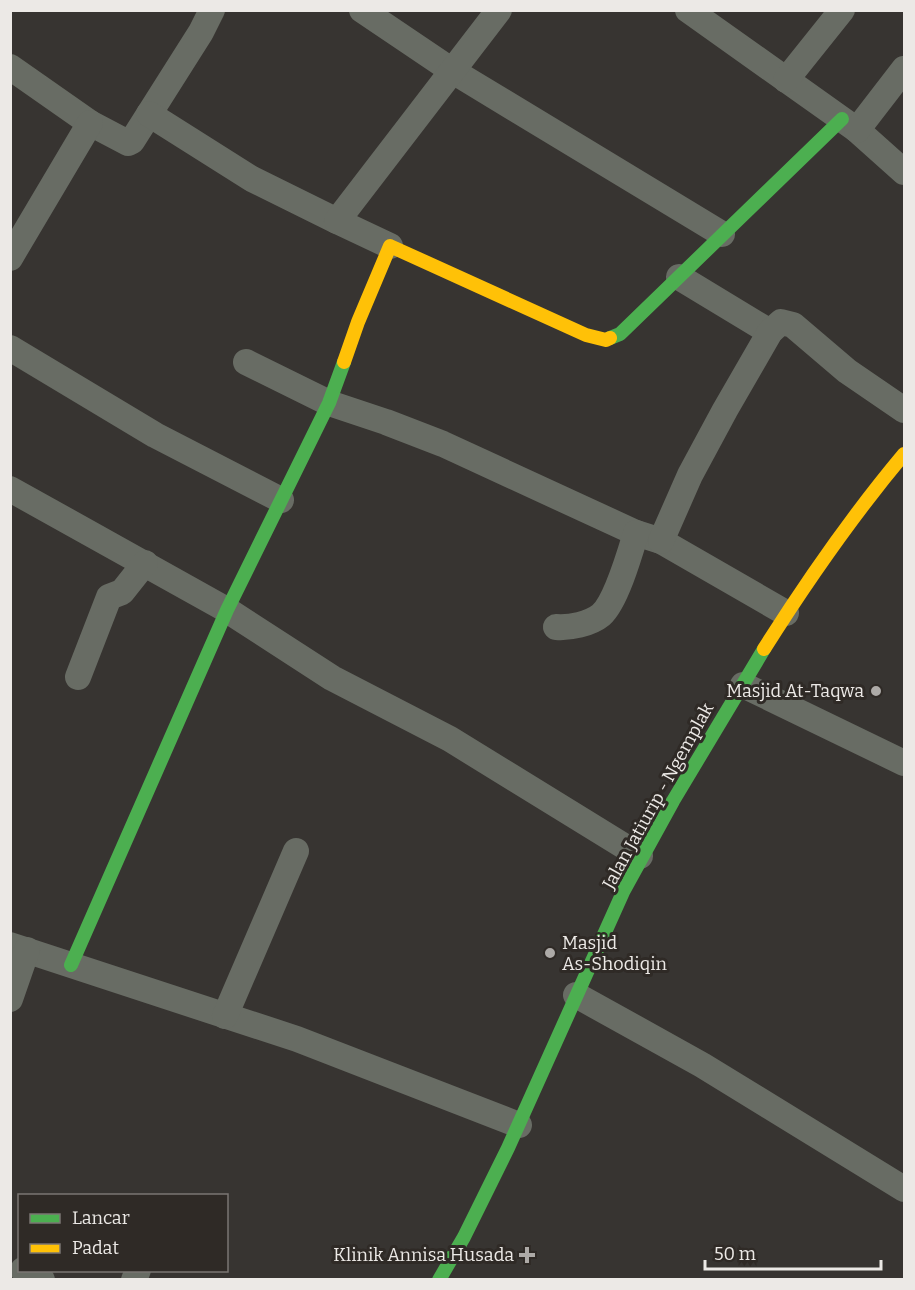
<svg xmlns="http://www.w3.org/2000/svg" width="915" height="1290" viewBox="0 0 915 1290" font-family="Bitter,serif">
<style>
.lines{fill:none;stroke-linecap:round;stroke-linejoin:round}
.street{stroke:#686c64;stroke-width:26}
.fast{stroke:#4caf50;stroke-width:14}
.slow{stroke:#ffc107;stroke-width:14}
.poi-dot{fill:#adaaa7;stroke:#2f2a26;stroke-width:2}
.labels{text-anchor:middle;stroke-width:6;stroke-linejoin:round;paint-order:stroke}
.poi-label{font-size:18px;fill:#ece9e6;stroke:#2f2a26;text-anchor:end}
.street-label{font-size:18px;fill:#ece9e6;stroke:#2f2a26}
</style>
<rect width="100%" height="100%" fill="#373431"/>
<g class="lines">
<g class="street">
<polyline points="362,10 451,70 722,234"/>
<polyline points="688,10 857,130 904,172"/>
<polyline points="10,67 90,123 128,143 132,141 201,32 212,10"/>
<polyline points="786,80 842,10"/>
<polyline points="149,114 252,179 337,221"/>
<polyline points="857,130 904,69"/>
<polyline points="390,246 337,221 499,10"/>
<polyline points="10,258 90,123"/>
<polyline points="679,277 770,332"/>
<polyline points="10,348 155,435 281,500"/>
<polyline points="246,362 329,403 386,422 443,444 636,533 661,541 786,613"/>
<polyline points="10,489 227,610 332,678 450,739 640,856"/>
<polyline points="661,541 690,475 725,410 770,332 781,322 793,325 847,371 904,410"/>
<path d="M 556,627 C 570,628 590,624 601,615 C 616,602 630,553 636,533"/>
<polyline points="78,677 109,597 122,592 145,563"/>
<polyline points="743,685 904,763"/>
<polyline points="10,945 297,1039 519,1125"/>
<polyline points="576,995 702,1065 904,1189"/>
<polyline points="10,999 27,950"/>
<polyline points="225,1016 296,851"/>
<polyline points="23,1270 42,1280"/>
<polyline points="134,1280 138,1270"/>
</g>
<g class="fast">
<polyline points="610,338 620,334 842,119"/>
<polyline points="71,965 227,610 329,403 344,362"/>
<polyline points="439,1280 464,1237 508,1148 624,890 673,801 764,649"/>
</g>
<g class="slow">
<polyline points="344,362 358,322 390,246 586,335 606,340 610,338"/>
<path d="M 764,649 C 807,581 852,516 904,454"/>
</g>
</g>
<g class="poi-dot">
<circle cx="876" cy="691" r="6"/>
<circle cx="550" cy="953" r="6"/>
<path d="M524 1246h6v6h6v6h-6v6h-6v-6h-6v-6h6z"/>
</g>
<g class="labels">
<g class="poi-label">
<text x="864" y="697">Masjid At-Taqwa</text>
<text x="562" y="949" text-anchor="start">Masjid<tspan x="562" dy="21">As-Shodiqin</tspan></text>
<text x="514" y="1261">Klinik Annisa Husada</text>
</g>
<g class="street-label">
<text transform="translate(658 796) rotate(-61)" y="6">Jalan Jatiurip - Ngemplak</text>
</g>
</g>
<rect width="915" height="1290" fill="none" stroke="#ece9e6" stroke-width="24"/>
<rect x="18" y="1194" width="210" height="78" fill="#2f2a26" stroke="#7b7673" stroke-width="1.5"/>
<rect x="30" y="1214" width="30" height="9" fill="#4caf50" stroke="#7b7673" stroke-width="1.5"/>
<text x="72" y="1224" font-size="18" fill="#ece9e6">Lancar</text>
<rect x="30" y="1244" width="30" height="9" fill="#ffc107" stroke="#7b7673" stroke-width="1.5"/>
<text x="72" y="1254" font-size="18" fill="#ece9e6">Padat</text>
<path d="M705 1260v9h176v-9" fill="none" stroke="#ece9e6" stroke-width="3"/>
<text x="714" y="1260" font-size="18" fill="#ece9e6" stroke="#2f2a26" stroke-width="4.5" paint-order="stroke">50 m</text>
</svg>
